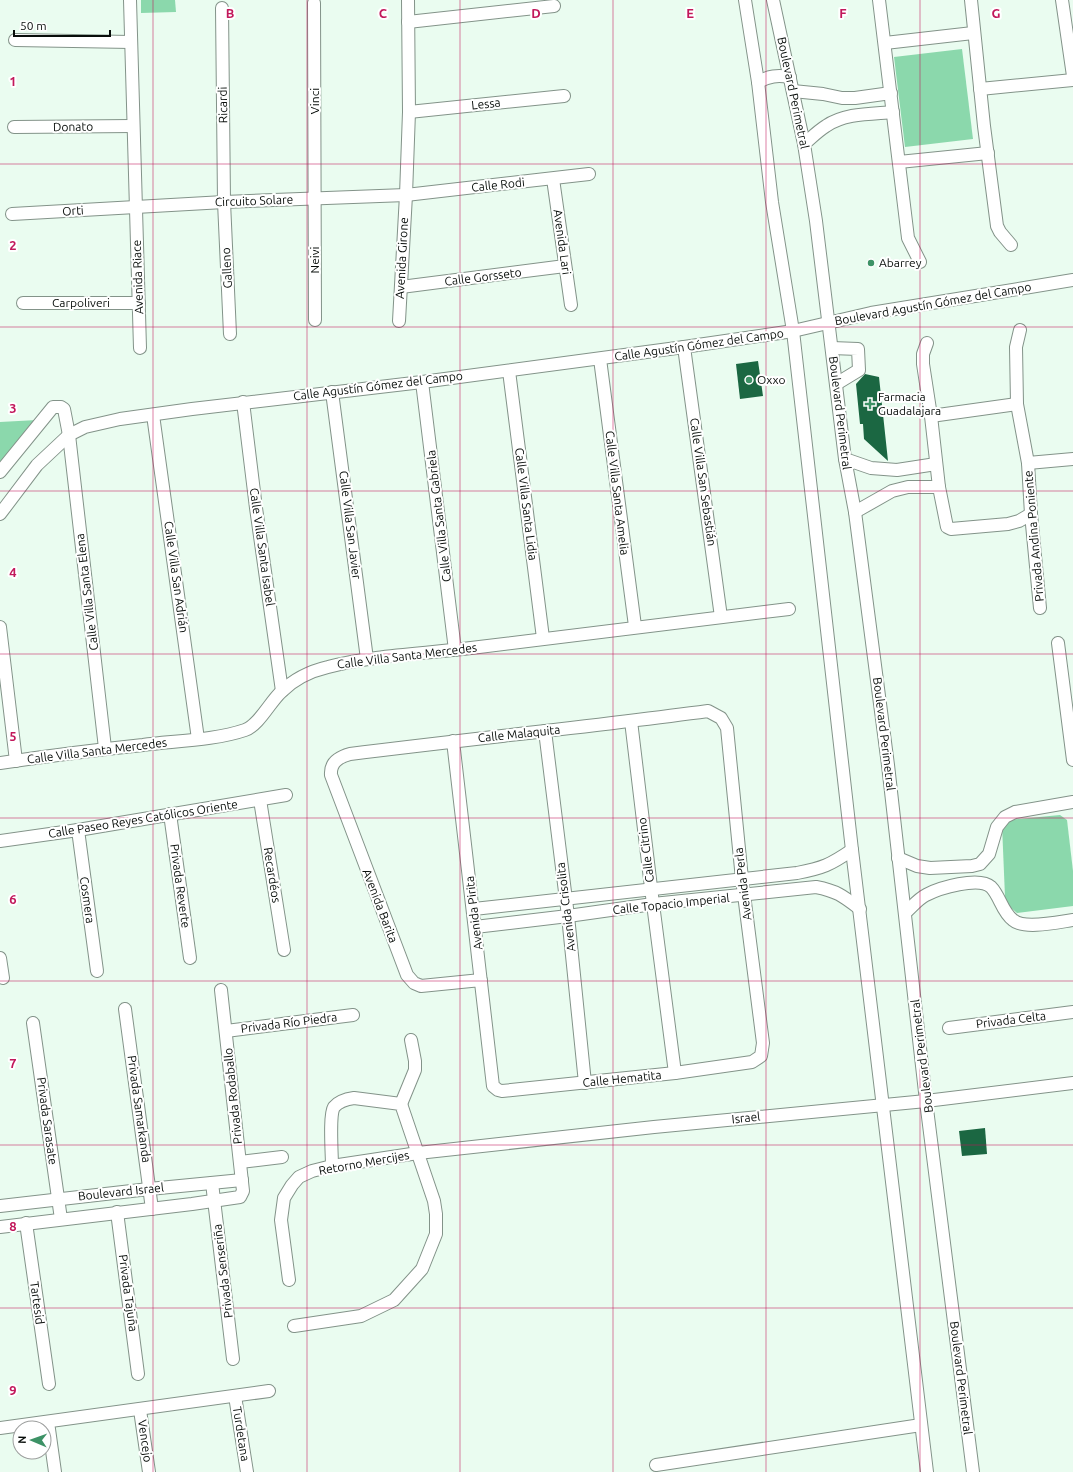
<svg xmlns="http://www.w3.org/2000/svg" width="1073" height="1472" viewBox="0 0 1073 1472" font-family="Ubuntu,sans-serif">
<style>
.green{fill:#8bd8ac}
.building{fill:#1b6742}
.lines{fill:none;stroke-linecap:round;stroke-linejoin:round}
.minor-casing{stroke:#839389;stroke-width:14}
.minor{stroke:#fff;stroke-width:12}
.grid{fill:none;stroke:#c2185b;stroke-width:1;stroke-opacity:0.55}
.poi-dot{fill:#3d9266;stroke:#fff;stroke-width:1.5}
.labels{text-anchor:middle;stroke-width:4;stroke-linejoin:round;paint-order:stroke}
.street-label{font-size:12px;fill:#080d0a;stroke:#fff}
.poi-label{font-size:12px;fill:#080d0a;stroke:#fff;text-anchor:start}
.grid-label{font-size:13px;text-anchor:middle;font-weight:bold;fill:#c2185b;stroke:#fff;stroke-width:4;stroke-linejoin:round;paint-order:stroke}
</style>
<rect width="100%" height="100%" fill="#eafcf0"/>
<g class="green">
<polygon points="141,0 175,0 176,12 141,13"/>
<polygon points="962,49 973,139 905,147 894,57"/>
<polygon points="37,420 0,474 0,422"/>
<polygon points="1060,815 1067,820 1073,871 1073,906 1017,913 1010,907 1005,897 1002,825 1008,820"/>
</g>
<g class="building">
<polygon points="758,361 763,396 740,399 736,364"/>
<polygon points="865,374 879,377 888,461 864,439 863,424 860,424 856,384"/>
<polygon points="985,1128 987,1154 962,1156 959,1131"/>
</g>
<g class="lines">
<defs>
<g id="minor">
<polyline points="130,0 140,348"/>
<polyline points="745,0 758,82 772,202 793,331 852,850 927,1472"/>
<polyline points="773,0 804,144 816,221 845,459 855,512 888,765 926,1101 973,1472"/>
<polyline points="879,0 908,238 920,262"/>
<polyline points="971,0 984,126 997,226 1000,232 1011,245"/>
<polyline points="1062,0 1073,76"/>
<polyline points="314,3 315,320"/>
<polyline points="222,8 224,202 230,334"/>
<polyline points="408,22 554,6"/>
<polyline points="15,40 131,42"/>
<polyline points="885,43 973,33"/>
<path d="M 758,82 C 769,76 777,75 790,77"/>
<polyline points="980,89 1073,80"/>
<polyline points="793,91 823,94 842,98 855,98 891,93"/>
<polyline points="409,112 564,96"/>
<polyline points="14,127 133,126"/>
<path d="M 804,144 C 811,138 818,131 826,126 C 845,113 871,114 893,112"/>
<polyline points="899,162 988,153"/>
<polyline points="553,179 571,305"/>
<polyline points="12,214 224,202 406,195 589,174"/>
<polyline points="401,287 565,266"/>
<polyline points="23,303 139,303"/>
<polyline points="399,321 406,195 409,112 408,0"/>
<polyline points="1020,330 1016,347 1017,404 1028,463 1031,514 1040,608"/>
<polyline points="927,343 923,354 923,364 931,416 939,487 947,527 951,529 1008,524 1019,521 1031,514"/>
<polyline points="684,347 721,617"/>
<polyline points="832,348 858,349 859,370 836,384"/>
<polyline points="600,359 635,626"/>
<polyline points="509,371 543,638"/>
<polyline points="422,382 455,650"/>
<polyline points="332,392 367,659"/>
<polyline points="243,402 256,508 282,691"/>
<polyline points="153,415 198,739"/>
<polyline points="931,416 1017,404"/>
<polyline points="845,459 871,468 897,470 936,464"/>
<polyline points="1028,463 1073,459"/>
<polyline points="0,472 53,407 61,407 64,409 69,435 105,748"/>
<polyline points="855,512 892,491 908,487 939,487"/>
<polyline points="0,514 37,465 69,435 85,427 120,419 192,409 422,382 684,347 793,331 871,313 1073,280"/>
<polyline points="0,627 16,761"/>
<polyline points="1058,643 1073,760"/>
<polyline points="631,721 653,904 675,1073"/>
<polyline points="545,731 568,916 585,1083"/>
<path d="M 453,741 L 493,1086 L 498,1090 L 502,1091 L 675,1073 L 752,1062 L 761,1056 L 763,1043 L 742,879 L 727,728 L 721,718 L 708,711 C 589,727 469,739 350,754 C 339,757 330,762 331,775 L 407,975 L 414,983 L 421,986 L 481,980"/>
<path d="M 0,763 C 48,756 95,750 143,745 C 174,741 216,740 245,730 C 259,725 270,702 281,692 C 293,680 311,671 328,667 C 374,655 423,654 471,648 C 577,634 683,621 789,609"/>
<polyline points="260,800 284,950"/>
<polyline points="170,814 190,958"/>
<polyline points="78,830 97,971"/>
<polyline points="0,841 78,830 286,795"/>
<polyline points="898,858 917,866 930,868 972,866 980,864 989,854 997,827 1005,817 1015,812 1073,802"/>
<path d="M 474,909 L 797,873 C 823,868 830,865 852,850"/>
<path d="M 905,913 C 912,907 918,899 926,895 C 939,888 979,876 991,887 C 1000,896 1002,912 1013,920 C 1024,930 1059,922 1073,920"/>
<path d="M 475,927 L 568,916 L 653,904 L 816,887 C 837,891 843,896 860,909"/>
<polyline points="0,958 3,978"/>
<polyline points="125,1009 152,1209"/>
<polyline points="33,1023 61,1219"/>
<polyline points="949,1028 1073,1012"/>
<polyline points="226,1031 353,1015"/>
<polyline points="401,1104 415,1070 415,1061 411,1040"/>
<polyline points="240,1162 282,1157"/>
<polyline points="212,1183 233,1359"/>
<polyline points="0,1206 149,1189 242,1180"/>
<polyline points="117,1212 138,1374"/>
<polyline points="26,1223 49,1384"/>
<polyline points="0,1227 192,1204 240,1197 243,1191 221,990"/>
<polyline points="289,1280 281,1220 284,1198 292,1185 299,1177 312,1171 332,1166 418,1153 654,1127 926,1101 1073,1083"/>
<path d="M 294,1326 L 361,1316 L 394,1300 L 422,1269 L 436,1234 L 436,1214 L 434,1201 L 401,1104 L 354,1098 C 347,1099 339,1101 334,1107 C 329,1115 332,1154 332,1166"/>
<polyline points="235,1396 247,1472"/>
<polyline points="140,1410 149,1472"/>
<polyline points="48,1422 55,1472"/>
<polyline points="0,1428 269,1391"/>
<polyline points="656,1465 921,1425"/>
</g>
</defs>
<use href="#minor" class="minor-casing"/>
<use href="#minor" class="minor"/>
</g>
<path class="grid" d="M 153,0 L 153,1472M 307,0 L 307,1472M 460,0 L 460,1472M 613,0 L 613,1472M 766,0 L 766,1472M 920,0 L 920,1472M 0,164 L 1073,164M 0,327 L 1073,327M 0,491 L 1073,491M 0,654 L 1073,654M 0,818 L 1073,818M 0,981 L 1073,981M 0,1145 L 1073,1145M 0,1308 L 1073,1308"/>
<g class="poi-dot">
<circle cx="871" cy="263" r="4"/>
<circle cx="749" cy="380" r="4"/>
<path d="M868 398h4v4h4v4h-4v4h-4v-4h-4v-4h4z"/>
</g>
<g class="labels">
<g class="street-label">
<text transform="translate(793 93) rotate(78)" y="4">Boulevard Perimetral</text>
<text transform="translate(315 101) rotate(-90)" y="4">Vinci</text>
<text transform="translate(486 104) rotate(-6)" y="4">Lessa</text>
<text transform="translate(223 105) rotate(-91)" y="4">Ricardi</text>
<text transform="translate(73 127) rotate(-1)" y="4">Donato</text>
<text transform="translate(498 185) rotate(-6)" y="4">Calle Rodi</text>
<text transform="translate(254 201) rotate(-2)" y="4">Circuito Solare</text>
<text transform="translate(73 211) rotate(-4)" y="4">Orti</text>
<text transform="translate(562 242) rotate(82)" y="4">Avenida Lari</text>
<text transform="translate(402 258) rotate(-87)" y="4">Avenida Girone</text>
<text transform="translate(315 260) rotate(-90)" y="4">Neivi</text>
<text transform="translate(227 268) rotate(-93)" y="4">Galleno</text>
<text transform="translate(138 277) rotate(-92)" y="4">Avenida Riace</text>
<text transform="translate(483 277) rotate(-7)" y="4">Calle Gorsseto</text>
<text x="81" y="307">Carpoliveri</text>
<text transform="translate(933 304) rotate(-10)" y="4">Boulevard Agustín Gómez del Campo</text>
<text transform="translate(699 345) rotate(-8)" y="4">Calle Agustín Gómez del Campo</text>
<text transform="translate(378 386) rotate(-7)" y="4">Calle Agustín Gómez del Campo</text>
<text transform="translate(840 413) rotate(83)" y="4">Boulevard Perimetral</text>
<text transform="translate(703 482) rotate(82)" y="4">Calle Villa San Sebastián</text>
<text transform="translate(617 493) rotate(83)" y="4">Calle Villa Santa Amelia</text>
<text transform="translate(526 504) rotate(83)" y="4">Calle Villa Santa Lidia</text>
<text transform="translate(439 516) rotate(-97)" y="4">Calle Villa Santa Gabriela</text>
<text transform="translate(350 525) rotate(83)" y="4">Calle Villa San Javier</text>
<text transform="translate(1034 536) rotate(-95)" y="4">Privada Andina Poniente</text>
<text transform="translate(262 547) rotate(82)" y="4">Calle Villa Santa Isabel</text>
<text transform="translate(176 577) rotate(82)" y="4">Calle Villa San Adrián</text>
<text transform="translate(87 592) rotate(-97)" y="4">Calle Villa Santa Elena</text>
<text transform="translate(407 656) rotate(-7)" y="4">Calle Villa Santa Mercedes</text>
<text transform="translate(519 734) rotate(-6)" y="4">Calle Malaquita</text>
<text transform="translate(884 734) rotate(83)" y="4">Boulevard Perimetral</text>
<text transform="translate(97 751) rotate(-7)" y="4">Calle Villa Santa Mercedes</text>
<text transform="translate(143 819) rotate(-9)" y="4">Calle Paseo Reyes Católicos Oriente</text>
<text transform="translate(646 850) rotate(-97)" y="4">Calle Citrino</text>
<text transform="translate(272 875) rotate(81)" y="4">Recardéos</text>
<text transform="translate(743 884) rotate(-97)" y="4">Avenida Perla</text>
<text transform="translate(180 886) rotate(82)" y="4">Privada Reverte</text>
<text transform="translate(87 900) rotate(82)" y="4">Cosmera</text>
<text transform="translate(671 904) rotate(-6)" y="4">Calle Topacio Imperial</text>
<text transform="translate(380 906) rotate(69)" y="4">Avenida Barita</text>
<text transform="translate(566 907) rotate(-97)" y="4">Avenida Crisolita</text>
<text transform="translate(474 913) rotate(-97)" y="4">Avenida Pirita</text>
<text transform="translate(1011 1020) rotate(-7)" y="4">Privada Celta</text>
<text transform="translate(289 1023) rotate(-7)" y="4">Privada Río Piedra</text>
<text transform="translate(922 1056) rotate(-97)" y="4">Boulevard Perimetral</text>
<text transform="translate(622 1079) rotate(-6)" y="4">Calle Hematita</text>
<text transform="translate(233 1096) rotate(-96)" y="4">Privada Rodaballo</text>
<text transform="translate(139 1109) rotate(82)" y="4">Privada Samarkanda</text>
<text transform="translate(746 1118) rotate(-6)" y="4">Israel</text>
<text transform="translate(47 1121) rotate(82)" y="4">Privada Sarasate</text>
<text transform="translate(364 1163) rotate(-10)" y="4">Retorno Mercijes</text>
<text transform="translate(121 1192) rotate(-6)" y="4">Boulevard Israel</text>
<text transform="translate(223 1271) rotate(-97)" y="4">Privada Senseriña</text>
<text transform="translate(128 1293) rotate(82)" y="4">Privada Tajuña</text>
<text transform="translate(37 1303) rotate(82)" y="4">Tartesid</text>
<text transform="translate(961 1378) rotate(83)" y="4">Boulevard Perimetral</text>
<text transform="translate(241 1434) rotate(81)" y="4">Turdetana</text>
<text transform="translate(145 1441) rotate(82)" y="4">Vencejo</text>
</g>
<g class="poi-label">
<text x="879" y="267">Abarrey</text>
<text x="757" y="384">Oxxo</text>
<text x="878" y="401">Farmacia<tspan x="878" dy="14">Guadalajara</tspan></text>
</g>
</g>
<g class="grid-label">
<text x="230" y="18">B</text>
<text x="383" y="18">C</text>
<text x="536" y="18">D</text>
<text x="690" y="18">E</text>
<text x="843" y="18">F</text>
<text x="996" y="18">G</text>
<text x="13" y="86">1</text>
<text x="13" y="250">2</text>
<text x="13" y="413">3</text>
<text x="13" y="577">4</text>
<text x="13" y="741">5</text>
<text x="13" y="904">6</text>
<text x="13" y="1068">7</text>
<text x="13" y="1231">8</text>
<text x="13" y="1395">9</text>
</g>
<g transform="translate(32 1440) rotate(272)"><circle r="19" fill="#ffffff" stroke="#9c9e9d"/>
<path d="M0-3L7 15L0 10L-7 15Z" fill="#3d9266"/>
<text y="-6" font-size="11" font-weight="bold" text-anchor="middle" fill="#080d0a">N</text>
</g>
<path d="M14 30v6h96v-6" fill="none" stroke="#080d0a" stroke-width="2"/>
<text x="20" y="30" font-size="12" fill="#080d0a" stroke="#ffffff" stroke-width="3" paint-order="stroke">50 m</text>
</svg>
